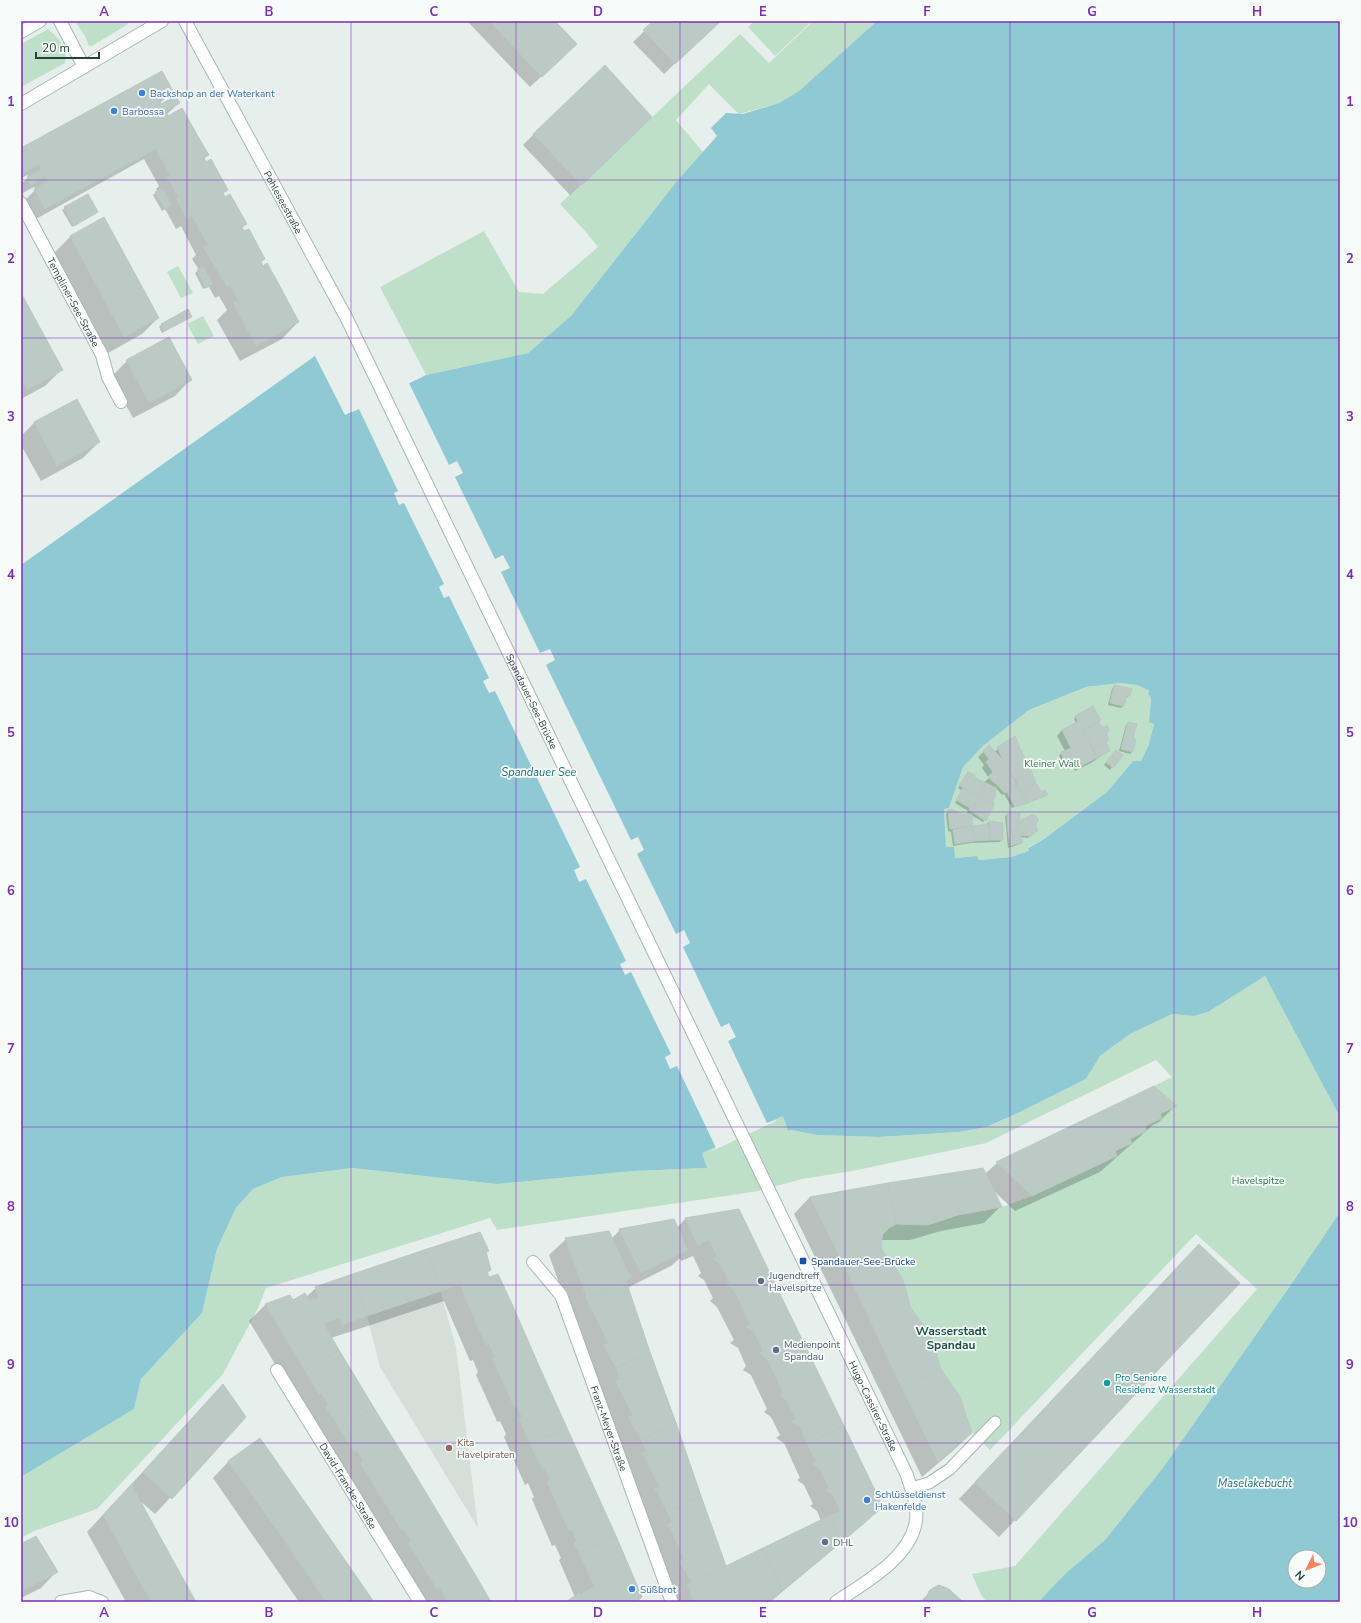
<svg xmlns="http://www.w3.org/2000/svg" width="1361" height="1623" viewBox="0 0 1361 1623" font-family="'Nunito Sans',sans-serif">
<style>
.built{fill:#d4dfda}
.green{fill:#bfe0c8}
.water{fill:#8ec9d4;fill-rule:evenodd}
.pier{fill:#e6efeb}
.shadow{fill:#0003;fill-rule:evenodd}
.building{fill:#bbcac4;stroke:#b8c9c2}
.lines{fill:none;stroke-linecap:round;stroke-linejoin:round}
.service-casing{stroke:#a8b8b2;stroke-width:13}
.minor-casing{stroke:#a8b8b2;stroke-width:14}
.tertiary-casing{stroke:#a8b8b2;stroke-width:14}
.secondary-casing{stroke:#a4bbb3;stroke-width:14}
.service{stroke:#fff;stroke-width:11}
.minor{stroke:#fff;stroke-width:12}
.tertiary{stroke:#fff;stroke-width:12}
.secondary{stroke:#fff;stroke-width:12}
.grid{fill:none;stroke:#7b2cbf;stroke-width:1;stroke-opacity:0.55}
.shop-dot{fill:#3f7fe0;stroke:#f7fbf9;stroke-width:1.5}
.transit-dot{fill:#1a4fb4;stroke:#f7fbf9;stroke-width:1.5}
.service-dot{fill:#5c6f8a;stroke:#f7fbf9;stroke-width:1.5}
.culture-dot{fill:#0f9aa8;stroke:#f7fbf9;stroke-width:1.5}
.education-dot{fill:#8d6e63;stroke:#f7fbf9;stroke-width:1.5}
.labels{text-anchor:middle;stroke-width:3.5;stroke-linejoin:round;paint-order:stroke}
.shop-label{font-size:10px;fill:#366cbe;stroke:#f7fbf9;text-anchor:start}
.street-label{font-size:10px;fill:#24423a;stroke:#f7fbf9}
.park-label{font-size:10px;fill:#2d7a4b;stroke:#f7fbf9}
.transit-label{font-size:10px;fill:#164399;stroke:#f7fbf9;text-anchor:start}
.service-label{font-size:10px;fill:#4e5e75;stroke:#f7fbf9;text-anchor:start}
.culture-label{font-size:10px;fill:#0d838f;stroke:#f7fbf9;text-anchor:start}
.education-label{font-size:10px;fill:#785e54;stroke:#f7fbf9;text-anchor:start}
.water-label{font-size:11px;font-style:italic;fill:#1c6f80;stroke:#f7fbf9}
.quarter-label{font-size:12px;font-weight:bold;fill:#1f5548;stroke:#f7fbf9}
.neatline{fill:none;stroke:#7b2cbf;stroke-width:1.5}
.grid-label{font-size:13px;text-anchor:middle;font-weight:bold;fill:#7b2cbf}
</style>
<rect width="100%" height="100%" fill="#e6efeb"/>
<polygon class="built" points="353,1274 440,1290 456,1347 478,1528 380,1367 367,1316"/>
<g class="green">
<polygon points="75,21 127,21 128,24 92,46 89,46 85,36"/>
<polygon points="755,21 812,21 775,56 748,27"/>
<polygon points="813,21 877,21 799,91 779,103 739,114 709,84 676,120 703,152 677,181 571,316 528,353 426,375 380,287 484,231 519,292 543,294 598,247 585,231 560,204 740,34 769,63"/>
<path d="M 48,29 C 58,37 68,48 65,63 L 21,87 L 21,44 Z"/>
<polygon points="178,266 193,293 181,298 167,272"/>
<polygon points="203,316 214,336 198,344 187,324"/>
<polygon points="1121,683 1137,685 1150,691 1151,698 1149,721 1154,724 1149,744 1141,761 1133,761 1107,792 1044,839 1028,847 1030,851 1011,857 979,860 977,856 955,858 946,848 944,809 949,808 963,767 983,746 1029,710 1086,687"/>
<polygon points="1265,976 1340,1117 1340,1212 1290,1286 1162,1469 1105,1540 1066,1573 1041,1599 1042,1602 987,1602 981,1595 972,1574 1015,1566 1257,1289 1196,1234 990,1450 970,1430 960,1397 941,1369 931,1336 911,1308 902,1277 882,1250 881,1242 883,1234 889,1228 896,1224 928,1225 958,1215 1002,1207 1032,1196 1117,1156 1115,1151 1132,1143 1130,1139 1146,1131 1145,1126 1161,1118 1160,1114 1177,1106 1154,1086 1172,1077 1156,1060 986,1143 852,1171 802,1179 758,1191 732,1195 497,1230 490,1218 266,1288 259,1306 223,1374 97,1509 34,1531 21,1538 21,1477 134,1409 141,1379 202,1313 217,1249 236,1208 253,1189 282,1177 351,1168 497,1184 633,1171 707,1168 701,1153 783,1116 791,1130 817,1135 879,1137 959,1132 986,1127 1020,1112 1086,1079 1100,1056 1130,1034 1172,1014 1194,1016 1208,1012"/>
</g>
<g class="water">
<path d="M 877,21 L 1340,21 L 1340,1117 L 1265,976 L 1208,1012 L 1194,1016 L 1172,1014 L 1130,1034 L 1100,1056 L 1086,1079 L 1020,1112 L 986,1127 L 959,1132 L 879,1137 L 817,1135 L 791,1130 L 788,1131 L 783,1116 L 702,1153 L 707,1168 L 633,1171 L 497,1184 L 352,1168 L 282,1177 L 253,1189 L 236,1208 L 217,1249 L 202,1313 L 141,1379 L 134,1409 L 21,1477 L 21,565 L 315,356 L 345,415 L 426,375 L 528,353 L 571,316 L 677,181 L 717,136 L 711,128 L 726,113 L 743,114 L 779,103 L 799,91 ZM 1121,683 L 1137,685 L 1150,691 L 1148,693 L 1151,698 L 1149,722 L 1154,724 L 1149,744 L 1141,761 L 1133,761 L 1107,792 L 1044,839 L 1028,848 L 1029,851 L 1011,857 L 979,860 L 977,856 L 955,858 L 954,847 L 946,847 L 944,809 L 949,808 L 963,767 L 983,746 L 1029,710 L 1086,687 Z"/>
<path d="M 1340,1212 L 1340,1602 L 1042,1602 L 1041,1599 L 1066,1573 L 1105,1540 L 1162,1469 L 1290,1286 ZM 1295,1557 L 1319,1557 L 1319,1581 L 1295,1581 Z"/>
</g>
<polygon class="pier" points="416,378 417,379 409,383 449,465 457,461 463,473 455,477 495,559 503,555 510,568 501,572 540,653 550,649 555,660 546,665 631,840 638,837 644,850 637,854 676,934 684,930 690,943 683,947 721,1027 729,1023 736,1037 728,1041 767,1123 776,1120 776,1121 710,1152 716,1148 677,1066 670,1069 665,1057 671,1054 631,972 625,975 620,964 626,961 586,879 579,882 574,870 580,867 495,691 489,693 483,681 489,678 449,596 444,598 439,587 444,584 404,503 399,505 394,493 398,491 359,409 352,412 351,410"/>
<g class="shadow">
<polygon points="467,21 554,21 564,55 530,87"/>
<polygon points="655,21 719,21 664,74 633,42"/>
<polygon points="172,91 160,103 161,105 179,103 166,115 207,155 203,159 226,190 222,194 245,224 241,228 264,259 260,263 263,267 274,279 298,322 282,339 240,361 217,320 227,310 219,296 215,298 209,287 203,289 195,273 199,270 192,259 196,255 181,226 176,229 165,209 162,211 153,195 158,191 156,189 159,186 144,159 34,220 24,201 36,189 34,187 21,194 21,184 29,177 28,175 21,178 21,149"/>
<polygon points="640,128 570,195 523,145 534,134"/>
<polygon points="88,195 97,212 72,227 62,210"/>
<polygon points="104,218 158,318 142,334 108,353 54,253 70,237"/>
<polygon points="21,295 61,370 45,386 21,399"/>
<polygon points="188,311 188,319 162,333 159,327 161,325"/>
<polygon points="127,361 191,379 175,396 133,418 111,377"/>
<polygon points="76,400 99,442 83,458 41,481 21,445 21,436 34,423"/>
<polygon points="1114,686 1129,696 1125,698 1123,706 1121,708 1108,705 1112,689"/>
<polygon points="1076,717 1100,720 1098,722 1108,740 1105,743 1109,751 1091,763 1075,771 1071,762 1063,766 1059,755 1065,751 1057,736 1062,730 1076,723 1074,719"/>
<polygon points="1129,723 1132,752 1130,754 1119,751 1126,725"/>
<polygon points="1014,738 1041,794 1047,795 1044,797 1012,808 1004,794 1002,795 995,787 985,820 983,822 967,813 968,811 955,803 962,791 958,788 968,773 972,777 983,783 989,778 982,768 984,765 978,757 989,747 994,752"/>
<polygon points="1113,753 1112,767 1110,770 1104,765"/>
<polygon points="949,811 962,815 971,815 971,828 986,825 989,822 1002,839 1000,842 971,843 953,846 951,832 948,831 946,814"/>
<polygon points="1008,814 1018,823 1035,823 1034,828 1036,830 1028,838 1020,837 1022,842 1020,844 1008,848 1005,816"/>
<polygon points="1154,1087 1175,1106 1159,1122 1153,1125 1100,1172 1015,1211 993,1190 1000,1207 984,1223 941,1231 910,1240 881,1240 881,1250 971,1433 955,1449 922,1477 794,1214 810,1197 985,1174 997,1163"/>
<path d="M 738,1210 L 881,1507 L 865,1523 L 770,1602 L 672,1602 L 638,1507 L 643,1502 L 627,1470 L 625,1471 L 630,1466 L 613,1434 L 617,1430 L 600,1400 L 600,1398 L 604,1394 L 588,1362 L 591,1358 L 576,1327 L 575,1327 L 549,1255 L 566,1239 L 611,1239 L 620,1230 L 677,1228 L 685,1219 ZM 693,1256 L 701,1273 L 698,1276 L 704,1280 L 713,1298 L 710,1301 L 717,1307 L 734,1340 L 730,1343 L 738,1348 L 746,1366 L 743,1370 L 751,1375 L 767,1409 L 764,1412 L 771,1417 L 780,1435 L 776,1438 L 784,1443 L 800,1478 L 797,1480 L 804,1485 L 813,1504 L 810,1506 L 817,1511 L 821,1521 L 725,1567 L 627,1288 L 671,1266 L 680,1258 L 681,1261 Z"/>
<polygon points="488,1251 485,1254 490,1270 487,1274 641,1597 636,1602 568,1602 575,1597 559,1560 561,1558 555,1545 552,1546 532,1499 534,1497 528,1483 525,1485 504,1437 506,1434 500,1421 497,1422 496,1419 476,1375 478,1372 473,1360 470,1361 444,1301 331,1338 490,1602 419,1602 249,1321 265,1305 290,1297 293,1301 306,1297 316,1288"/>
<polygon points="1183,1262 1239,1283 999,1537 959,1499"/>
<polygon points="223,1385 245,1417 155,1514 139,1500 195,1602 126,1602 87,1532"/>
<polygon points="229,1461 373,1602 299,1602 213,1478"/>
<polygon points="21,1545 57,1571 41,1588 21,1598"/>
<polygon points="930,1592 962,1602 920,1602"/>
</g>
<g class="building">
<polygon points="489,21 555,21 577,44 542,77"/>
<polygon points="653,21 721,21 675,64 643,30"/>
<polygon points="605,65 652,117 582,185 533,134"/>
<polygon points="162,71 173,91 159,99 161,104 176,96 180,103 165,111 168,116 182,108 200,140 162,161 156,149 45,209 34,189 48,181 46,176 31,185 27,177 41,169 39,164 25,172 21,165 21,148"/>
<polygon points="200,140 209,155 204,158 206,162 211,159 228,190 223,193 225,197 230,194 247,224 242,227 244,231 249,229 265,259 261,261 263,266 267,263 276,279 238,300 230,285 227,287 203,247 208,245 192,216 187,219 176,199 178,197 167,177 170,175 162,161"/>
<polygon points="162,188 172,205 165,209 155,192"/>
<polygon points="88,194 98,212 74,226 64,207"/>
<polygon points="104,217 159,318 124,337 70,236"/>
<polygon points="203,267 213,284 206,288 197,270"/>
<polygon points="276,279 299,322 256,346 233,303"/>
<polygon points="21,293 63,370 27,390 21,379"/>
<polygon points="188,309 192,317 164,331 161,324"/>
<polygon points="169,337 192,380 149,403 126,360"/>
<polygon points="77,399 100,442 57,466 34,422"/>
<polygon points="1114,685 1132,689 1130,696 1127,695 1124,706 1110,703"/>
<polygon points="1093,706 1101,720 1083,730 1075,716"/>
<polygon points="1079,721 1097,758 1080,766 1062,730"/>
<polygon points="1099,722 1102,727 1107,726 1109,728 1109,731 1106,734 1109,740 1093,748 1083,730"/>
<polygon points="1128,722 1137,724 1133,739 1136,740 1133,752 1121,749"/>
<polygon points="1015,736 1020,748 1002,758 997,747"/>
<polygon points="1106,742 1110,751 1097,758 1093,748"/>
<polygon points="989,745 1003,760 1012,776 997,785 988,777 993,772 986,762 989,759 983,751"/>
<polygon points="1020,748 1026,760 1008,769 1002,758"/>
<polygon points="1071,748 1077,759 1066,764 1061,752"/>
<polygon points="1116,750 1123,755 1118,762 1111,756"/>
<polygon points="1111,756 1118,762 1113,768 1106,762"/>
<polygon points="1026,760 1032,773 1016,781 1008,769"/>
<polygon points="968,772 975,775 974,777 986,783 979,797 959,785"/>
<polygon points="1032,773 1036,783 1021,791 1016,781"/>
<polygon points="1012,776 1017,785 1005,793 997,785"/>
<polygon points="986,783 996,788 995,792 996,794 993,800 994,805 979,797"/>
<polygon points="1036,783 1041,792 1045,790 1048,795 1028,803 1021,791"/>
<polygon points="1017,785 1028,803 1015,807 1007,792"/>
<polygon points="963,788 979,797 972,812 969,810 970,808 956,800"/>
<polygon points="979,797 994,805 986,821 972,812"/>
<polygon points="951,809 962,814 972,814 972,826 950,829 948,810"/>
<polygon points="1007,813 1020,813 1019,830 1008,831"/>
<polygon points="1034,814 1039,820 1036,823 1036,828 1038,830 1031,836 1020,835 1019,830 1019,821"/>
<polygon points="989,821 1003,823 1003,840 990,840"/>
<polygon points="988,824 990,840 974,841 972,826"/>
<polygon points="972,826 974,841 955,844 953,830"/>
<polygon points="1019,830 1023,842 1010,846 1008,831"/>
<polygon points="1154,1086 1177,1106 1160,1114 1162,1118 1145,1126 1146,1131 1130,1139 1132,1143 1115,1151 1117,1156 1032,1196 996,1162"/>
<polygon points="983,1168 1002,1207 958,1215 928,1225 896,1224 888,1183"/>
<polygon points="888,1183 896,1224 889,1228 883,1234 881,1242 882,1250 845,1268 810,1197"/>
<polygon points="739,1209 778,1290 742,1307 734,1290 726,1285 730,1283 720,1264 713,1259 717,1257 709,1240 698,1246 685,1218"/>
<polygon points="674,1219 688,1250 641,1273 619,1229"/>
<polygon points="609,1231 631,1278 587,1299 565,1238"/>
<polygon points="480,1232 489,1251 486,1252 491,1270 487,1272 489,1277 498,1274 512,1304 475,1321 460,1285 441,1291 427,1249"/>
<polygon points="1199,1244 1240,1283 1016,1521 975,1482"/>
<polygon points="427,1249 441,1291 367,1316 353,1274"/>
<polygon points="882,1250 902,1277 911,1308 931,1336 941,1369 902,1388 845,1268"/>
<polygon points="353,1274 367,1316 342,1325 340,1318 324,1324 339,1350 305,1371 265,1304 290,1295 293,1300 305,1293 309,1301 319,1298 315,1287"/>
<polygon points="626,1281 650,1352 616,1368 603,1345 608,1343 593,1311 591,1311 587,1299"/>
<polygon points="778,1290 811,1358 775,1375 767,1359 759,1353 763,1351 754,1332 746,1327 750,1325 742,1307"/>
<polygon points="512,1304 539,1366 503,1382 492,1358 495,1357 489,1344 486,1345 475,1321"/>
<polygon points="339,1350 374,1408 340,1429 325,1406 328,1404 321,1393 319,1394 305,1371"/>
<polygon points="650,1352 676,1423 641,1440 628,1417 633,1415 616,1383 616,1381 620,1379 616,1368"/>
<polygon points="811,1358 844,1426 807,1444 800,1427 792,1422 796,1420 787,1401 779,1395 783,1394 775,1375"/>
<polygon points="539,1366 567,1428 530,1444 519,1419 522,1418 517,1405 514,1407 503,1382"/>
<polygon points="941,1369 960,1397 972,1433 938,1462 902,1388"/>
<polygon points="223,1384 246,1417 172,1499 143,1472"/>
<polygon points="374,1408 416,1476 381,1497 360,1463 363,1462 360,1456 356,1450 354,1452 340,1429"/>
<polygon points="676,1423 701,1496 667,1512 656,1491 655,1491 654,1489 659,1487 644,1455 642,1456 641,1454 646,1451 641,1440"/>
<polygon points="844,1426 883,1507 841,1542 829,1516 840,1511 833,1495 825,1490 829,1488 820,1469 812,1464 816,1462 807,1444"/>
<polygon points="567,1428 616,1536 579,1553 574,1543 577,1542 571,1529 569,1531 547,1482 550,1480 544,1468 542,1469 530,1444"/>
<polygon points="260,1438 311,1511 279,1533 228,1461"/>
<polygon points="416,1476 473,1571 491,1602 444,1602 443,1601 446,1599 439,1587 437,1589 408,1543 411,1541 404,1530 402,1531 381,1497"/>
<polygon points="132,1484 132,1486 196,1602 151,1602 103,1515"/>
<polygon points="701,1496 726,1566 692,1583 679,1561 684,1559 669,1526 667,1527 667,1525 672,1522 667,1512"/>
<polygon points="311,1511 374,1602 326,1602 279,1533"/>
<polygon points="829,1516 841,1542 783,1590 763,1548"/>
<polygon points="36,1536 58,1572 21,1592 21,1544"/>
<polygon points="616,1536 642,1597 636,1602 586,1602 580,1595 594,1586 579,1553"/>
<polygon points="763,1548 783,1590 768,1602 694,1602 687,1585"/>
<polygon points="939,1585 949,1589 963,1602 925,1602 929,1591 933,1588"/>
<polygon points="579,1593 586,1602 566,1602"/>
</g>
<g class="lines">
<defs>
<polyline id="service" points="911,1488 929,1483 950,1469 995,1422"/>
<g id="minor">
<path id="s1" d="M 21,203 L 102,355 L 108,377 L 121,402"/>
<path id="s2" d="M 533,1262 L 561,1295 L 672,1602"/>
<path id="s3" d="M 277,1370 L 420,1602"/>
<polyline points="61,1602 89,1597 102,1602"/>
</g>
<g id="tertiary">
<path id="s4" d="M 185,21 L 346,317 L 907,1475 C 911,1489 918,1505 916,1520 C 912,1557 864,1583 836,1602"/>
</g>
<g id="secondary">
<polyline points="60,21 84,67"/>
<polyline points="21,32 40,21"/>
<polyline points="21,104 162,21"/>
</g>
</defs>
<use href="#service" class="service-casing"/>
<use href="#minor" class="minor-casing"/>
<use href="#tertiary" class="tertiary-casing"/>
<use href="#secondary" class="secondary-casing"/>
<use href="#service" class="service"/>
<use href="#minor" class="minor"/>
<use href="#tertiary" class="tertiary"/>
<use href="#secondary" class="secondary"/>
</g>
<path class="grid" d="M 187,21 L 187,1602M 351,21 L 351,1602M 516,21 L 516,1602M 680,21 L 680,1602M 845,21 L 845,1602M 1010,21 L 1010,1602M 1174,21 L 1174,1602M 21,180 L 1340,180M 21,338 L 1340,338M 21,496 L 1340,496M 21,654 L 1340,654M 21,812 L 1340,812M 21,969 L 1340,969M 21,1127 L 1340,1127M 21,1285 L 1340,1285M 21,1443 L 1340,1443"/>
<g class="shop-dot">
<circle cx="142" cy="93" r="4"/>
<circle cx="114" cy="111" r="4"/>
<circle cx="867" cy="1500" r="4"/>
<circle cx="632" cy="1589" r="4"/>
</g>
<rect class="transit-dot" x="799" y="1257" width="8" height="8" rx="2"/>
<g class="service-dot">
<circle cx="761" cy="1281" r="4"/>
<circle cx="776" cy="1350" r="4"/>
<circle cx="825" cy="1542" r="4"/>
</g>
<circle class="culture-dot" cx="1107" cy="1383" r="4"/>
<circle class="education-dot" cx="449" cy="1448" r="4"/>
<g class="labels">
<g class="shop-label">
<text x="150" y="97">Backshop an der Waterkant</text>
<text x="122" y="115">Barbossa</text>
<text x="875" y="1498">Schlüsseldienst<tspan x="875" dy="12">Hakenfelde</tspan></text>
<text x="640" y="1593">Süßbrot</text>
</g>
<g class="street-label">
<text dy="4" stroke="none"><textPath href="#s4" startOffset="206">Pohleseestraße</textPath></text>
<text dy="4" stroke="none"><textPath href="#s1" startOffset="112">Templiner-See-Straße</textPath></text>
<text dy="4" stroke="none"><textPath href="#s4" startOffset="764">Spandauer-See-Brücke</textPath></text>
<text dy="4" stroke="none"><textPath href="#s4" startOffset="1547">Hugo-Cassirer-Straße</textPath></text>
<text dy="4" stroke="none"><textPath href="#s2" startOffset="185">Franz-Meyer-Straße</textPath></text>
<text dy="4" stroke="none"><textPath href="#s3" startOffset="136">David-Francke-Straße</textPath></text>
</g>
<g class="park-label">
<text x="1052" y="767">Kleiner Wall</text>
<text x="1258" y="1184">Havelspitze</text>
</g>
<g class="transit-label">
<text x="811" y="1265">Spandauer-See-Brücke</text>
</g>
<g class="service-label">
<text x="769" y="1279">Jugendtreff<tspan x="769" dy="12">Havelspitze</tspan></text>
<text x="784" y="1348">Medienpoint<tspan x="784" dy="12">Spandau</tspan></text>
<text x="833" y="1546">DHL</text>
</g>
<g class="culture-label">
<text x="1115" y="1381">Pro Seniore<tspan x="1115" dy="12">Residenz Wasserstadt</tspan></text>
</g>
<g class="education-label">
<text x="457" y="1446">Kita<tspan x="457" dy="12">Havelpiraten</tspan></text>
</g>
<g class="water-label">
<text x="539" y="776">Spandauer See</text>
<text x="1255" y="1487">Maselakebucht</text>
</g>
<g class="quarter-label">
<text x="951" y="1335">Wasserstadt<tspan x="951" dy="14">Spandau</tspan></text>
</g>
</g>
<rect width="1361" height="1623" fill="none" stroke="#f7fbf9" stroke-width="44"/>
<g transform="translate(1307 1569) rotate(227)"><circle r="19" fill="#f7fbf9" stroke="#a3b1ad"/>
<path d="M0-3L7 15L0 10L-7 15Z" fill="#f4845f"/>
<text y="-6" font-size="11" font-weight="bold" text-anchor="middle" fill="#24423a">N</text>
</g>
<path d="M36 52v6h63v-6" fill="none" stroke="#24423a" stroke-width="2"/>
<text x="42" y="52" font-size="12" fill="#24423a" stroke="#f7fbf9" stroke-width="3" paint-order="stroke">20 m</text>
<rect x="22" y="22" width="1317" height="1579" class="neatline"/>
<g class="grid-label">
<text x="104" y="16">A</text>
<text x="269" y="16">B</text>
<text x="434" y="16">C</text>
<text x="598" y="16">D</text>
<text x="763" y="16">E</text>
<text x="927" y="16">F</text>
<text x="1092" y="16">G</text>
<text x="1257" y="16">H</text>
<text x="11" y="106">1</text>
<text x="1350" y="106">1</text>
<text x="11" y="263">2</text>
<text x="1350" y="263">2</text>
<text x="11" y="421">3</text>
<text x="1350" y="421">3</text>
<text x="11" y="579">4</text>
<text x="1350" y="579">4</text>
<text x="11" y="737">5</text>
<text x="1350" y="737">5</text>
<text x="11" y="895">6</text>
<text x="1350" y="895">6</text>
<text x="11" y="1053">7</text>
<text x="1350" y="1053">7</text>
<text x="11" y="1211">8</text>
<text x="1350" y="1211">8</text>
<text x="11" y="1369">9</text>
<text x="1350" y="1369">9</text>
<text x="11" y="1527">10</text>
<text x="1350" y="1527">10</text>
<text x="104" y="1617">A</text>
<text x="269" y="1617">B</text>
<text x="434" y="1617">C</text>
<text x="598" y="1617">D</text>
<text x="763" y="1617">E</text>
<text x="927" y="1617">F</text>
<text x="1092" y="1617">G</text>
<text x="1257" y="1617">H</text>
</g>
</svg>
